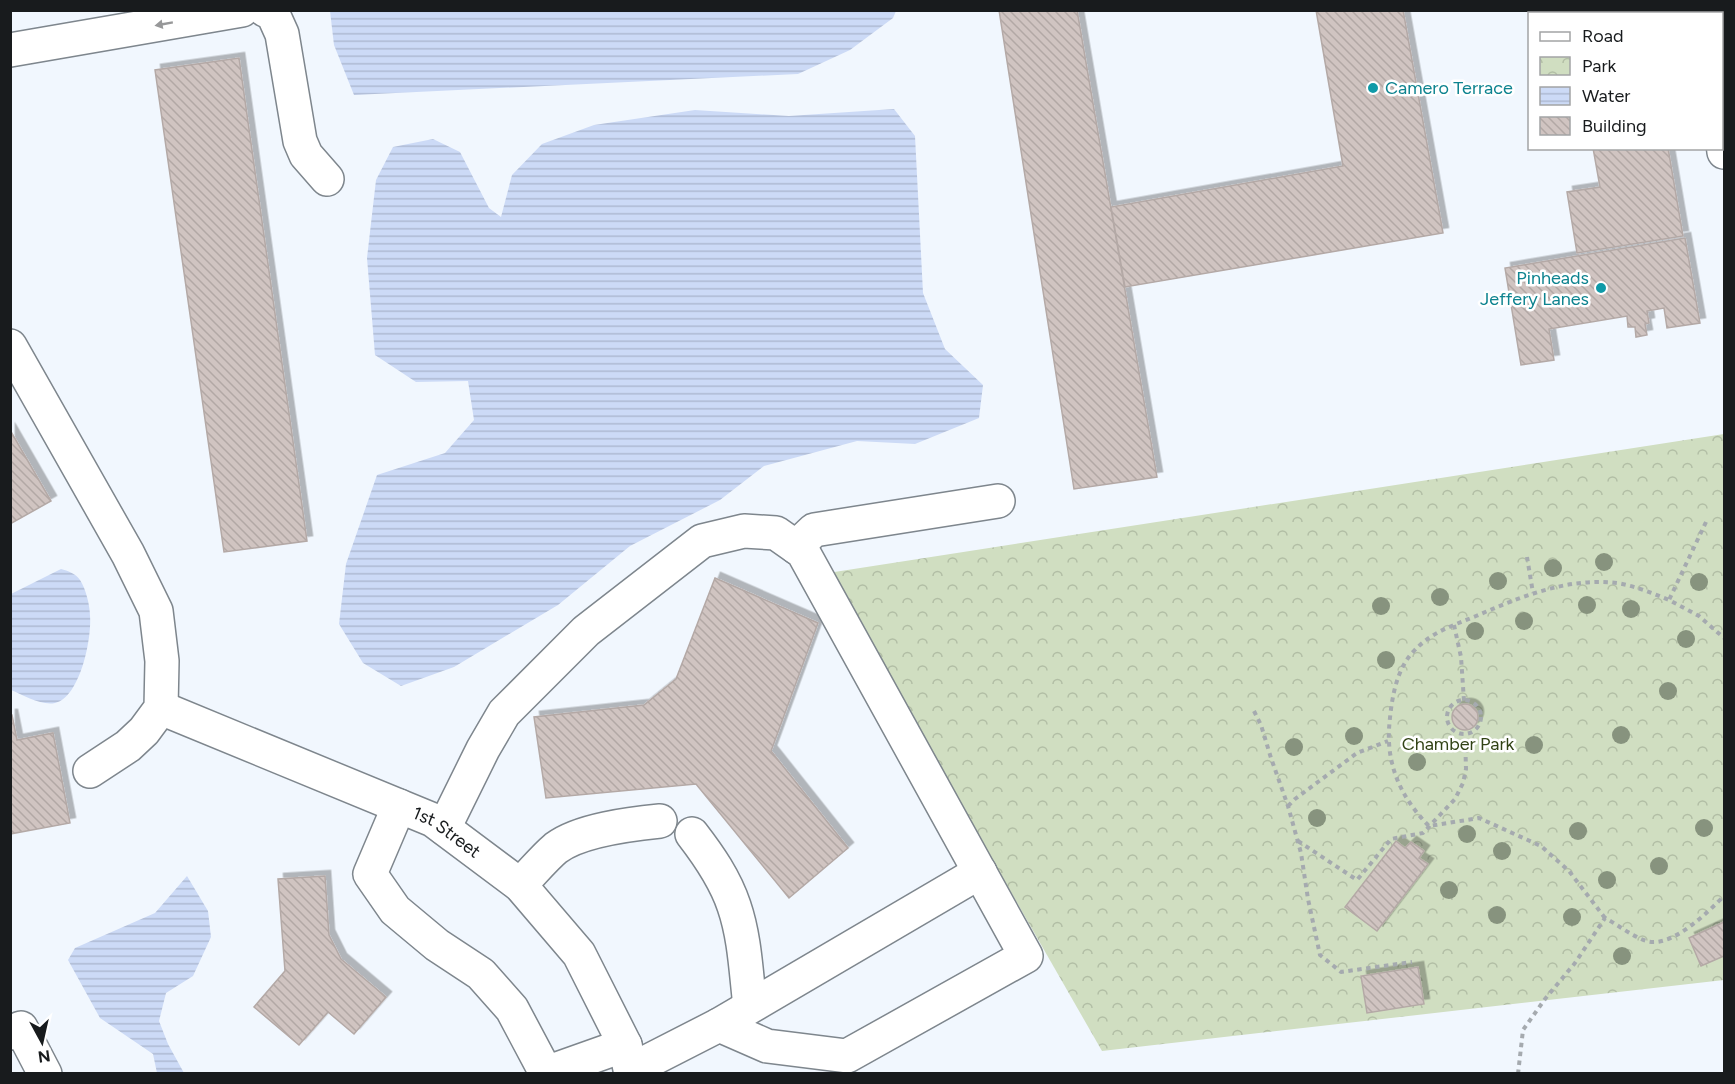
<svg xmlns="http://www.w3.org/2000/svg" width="1735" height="1084" viewBox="0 0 1735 1084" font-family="Figtree,sans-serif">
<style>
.park{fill:url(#park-crowns)}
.water{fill:url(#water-rules)}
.building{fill:url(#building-back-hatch);stroke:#b4a9a6;stroke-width:1.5;filter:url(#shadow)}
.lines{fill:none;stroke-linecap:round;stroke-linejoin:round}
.minor-casing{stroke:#7e868d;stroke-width:36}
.path{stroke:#a5aaaf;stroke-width:4;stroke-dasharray:4.5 4.5;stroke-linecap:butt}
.minor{stroke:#fff;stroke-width:33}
.tree{fill:#87937e}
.oneway{fill:#979899}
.culture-dot{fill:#0f9aa8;stroke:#fff;stroke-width:2}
.labels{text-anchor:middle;stroke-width:5;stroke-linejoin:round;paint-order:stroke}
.culture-label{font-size:18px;fill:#0d838f;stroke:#fff;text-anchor:start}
.park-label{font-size:18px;fill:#314215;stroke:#fff}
.street-label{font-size:18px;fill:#181b1d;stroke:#fff}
</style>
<defs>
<pattern id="park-crowns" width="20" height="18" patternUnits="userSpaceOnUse" patternTransform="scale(1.5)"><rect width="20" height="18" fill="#d0dec1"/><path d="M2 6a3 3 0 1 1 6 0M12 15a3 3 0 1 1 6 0" fill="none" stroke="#b2bea5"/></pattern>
<pattern id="water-rules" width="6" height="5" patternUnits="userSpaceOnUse" patternTransform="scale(1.5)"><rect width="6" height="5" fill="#ccdaf6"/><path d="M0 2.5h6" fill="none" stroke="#aebad2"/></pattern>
<pattern id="building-back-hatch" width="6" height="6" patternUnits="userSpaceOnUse" patternTransform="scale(1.5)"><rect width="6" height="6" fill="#d0c4c1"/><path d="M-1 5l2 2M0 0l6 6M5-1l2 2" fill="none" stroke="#b2a8a5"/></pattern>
<filter id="shadow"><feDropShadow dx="5.5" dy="-5.5" stdDeviation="0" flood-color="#0004"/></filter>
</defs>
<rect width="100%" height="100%" fill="#f1f7fe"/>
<polygon class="park" points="1724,434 1724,980 1102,1051 828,573"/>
<g class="water">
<polygon points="330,11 330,10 896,11 893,18 850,50 798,74 354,95 334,45"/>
<polygon points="894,109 915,136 923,293 945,349 983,385 979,418 915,444 857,441 764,466 720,500 630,546 558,605 454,667 401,686 363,663 339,624 346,564 377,475 445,453 474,420 468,381 416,382 375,355 367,258 376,180 393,147 433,139 460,152 489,208 501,217 512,175 542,144 594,125 695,110 789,116"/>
<path d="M 61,569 C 68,571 75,573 80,580 C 86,589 90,606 90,616 C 92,638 80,698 55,703 C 42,706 23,695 11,690 L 11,594 Z"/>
<polygon points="187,876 208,911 211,937 193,976 166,993 159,1021 168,1044 184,1073 157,1073 153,1054 100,1018 68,960 75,948 155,913"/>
</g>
<g class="building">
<polygon points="999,10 1077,10 1157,477 1074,489"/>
<polygon points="1316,10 1403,10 1443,233 1125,287 1111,207 1343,166"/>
<polygon points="1597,10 1625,10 1625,13 1634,12 1634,14 1598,14"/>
<polygon points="239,58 307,541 224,552 155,70"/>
<polygon points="1593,148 1668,148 1683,236 1577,253 1567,192 1600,187"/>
<polygon points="1685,238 1700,323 1667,328 1664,308 1647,311 1649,323 1645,324 1647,335 1636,337 1635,327 1628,327 1627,316 1549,329 1554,360 1521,365 1505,268"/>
<polygon points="10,430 51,501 10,524"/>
<polygon points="715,578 818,623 771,751 848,848 789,898 696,784 546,798 534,717 644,705 676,679"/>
<circle cx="1465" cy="717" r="13"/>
<polygon points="10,715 12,715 17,740 53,733 70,823 10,834"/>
<polygon points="1396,841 1405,848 1411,842 1424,851 1419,858 1428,864 1377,931 1345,907"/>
<polygon points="325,876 329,935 341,959 386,997 354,1034 328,1012 299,1045 254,1007 285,971 278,879"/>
<polygon points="1724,922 1724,956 1701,966 1689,938"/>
<polygon points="1418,967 1424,1004 1367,1013 1361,976"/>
</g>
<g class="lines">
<defs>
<g id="minor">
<polyline points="265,10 273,14 282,34 300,141 306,155 327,179"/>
<polyline points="1700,10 1700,14"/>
<polyline points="10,50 242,10"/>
<polyline points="1722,135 1724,152"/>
<polyline points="10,346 128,554 156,611 162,661 161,708 144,731 128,746 90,771"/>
<polyline points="796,547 814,530 998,501"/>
<path id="s1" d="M 161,708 L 433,820 L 520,885 L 579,954 L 625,1045 L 631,1074"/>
<polyline points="399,806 370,874 395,910 437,945 481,974 512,1009 546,1073 625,1045"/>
<polyline points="444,828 483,749 504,713 586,631 702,541 744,531 776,533 803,552 1026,956 847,1056 767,1046 719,1025 631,1070"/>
<path d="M 692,834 C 709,856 725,879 734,906 C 745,938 746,973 750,1006"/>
<path d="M 520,885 C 532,873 543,859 556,848 C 580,830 630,824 660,821"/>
<polyline points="719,1025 980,872"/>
<polyline points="10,1033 21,1028 45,1074"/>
</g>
</defs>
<use href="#minor" class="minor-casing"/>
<g class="path">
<polyline points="1706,522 1669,600 1699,616 1724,638"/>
<polyline points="1527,557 1533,593"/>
<polyline points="1454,625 1461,657 1464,701"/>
<circle cx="1464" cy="717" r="17"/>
<polyline points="1254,711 1261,725 1271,758 1288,806 1301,853 1308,899 1320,955 1341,972 1412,962"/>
<polyline points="1288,806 1295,799 1357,753 1388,741"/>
<polyline points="1298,841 1357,880 1391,839 1423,833 1455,799 1463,783 1466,769 1465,735"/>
<path d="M 1605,918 L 1569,871 L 1541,846 L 1479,818 L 1429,826 C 1402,799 1387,767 1389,729 C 1391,703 1395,671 1413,652 C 1431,632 1452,626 1476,616 C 1520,597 1568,577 1617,583 C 1635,586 1652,593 1669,600"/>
<path d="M 1518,1074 L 1523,1030 L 1545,999 L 1575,963 L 1605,918 C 1618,925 1632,936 1646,941 C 1671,949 1708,912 1724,896"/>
</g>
<use href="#minor" class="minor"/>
</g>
<g class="tree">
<circle cx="1604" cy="562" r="9"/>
<circle cx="1553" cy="568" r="9"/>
<circle cx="1498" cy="581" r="9"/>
<circle cx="1699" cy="582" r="9"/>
<circle cx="1440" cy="597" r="9"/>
<circle cx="1587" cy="605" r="9"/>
<circle cx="1381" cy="606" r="9"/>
<circle cx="1631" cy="609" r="9"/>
<circle cx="1524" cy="621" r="9"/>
<circle cx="1475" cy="631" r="9"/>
<circle cx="1686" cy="639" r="9"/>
<circle cx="1386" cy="660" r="9"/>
<circle cx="1668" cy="691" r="9"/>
<circle cx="1621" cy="735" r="9"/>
<circle cx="1354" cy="736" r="9"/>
<circle cx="1534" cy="745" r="9"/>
<circle cx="1294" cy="747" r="9"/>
<circle cx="1417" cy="762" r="9"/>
<circle cx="1317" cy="818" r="9"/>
<circle cx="1704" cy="828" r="9"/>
<circle cx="1578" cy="831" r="9"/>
<circle cx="1467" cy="834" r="9"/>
<circle cx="1502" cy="851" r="9"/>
<circle cx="1659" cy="866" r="9"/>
<circle cx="1607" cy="880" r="9"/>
<circle cx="1449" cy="890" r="9"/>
<circle cx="1497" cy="915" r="9"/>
<circle cx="1572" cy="917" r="9"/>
<circle cx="1622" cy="956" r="9"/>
</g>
<defs><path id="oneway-solid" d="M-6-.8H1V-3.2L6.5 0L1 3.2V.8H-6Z" transform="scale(1.5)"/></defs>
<use class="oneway" href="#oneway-solid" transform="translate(164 24) rotate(170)"/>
<g class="culture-dot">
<circle cx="1373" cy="88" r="6"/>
<circle cx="1601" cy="288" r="6"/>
</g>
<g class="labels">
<g class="culture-label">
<text x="1385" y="94">Camero Terrace</text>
<text x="1589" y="284" text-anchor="end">Pinheads<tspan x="1589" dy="21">Jeffery Lanes</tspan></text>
</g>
<g class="park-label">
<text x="1458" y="750">Chamber Park</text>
</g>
<g class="street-label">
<text dy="6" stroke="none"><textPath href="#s1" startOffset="312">1st Street</textPath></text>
</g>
</g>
<rect width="1735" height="1084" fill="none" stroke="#181b1d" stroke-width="24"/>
<rect x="1528" y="12" width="195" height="138" fill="#ffffff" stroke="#a3a4a5" stroke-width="1.5"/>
<rect x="1540" y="32" width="30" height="9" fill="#ffffff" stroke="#a3a4a5" stroke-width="1.5"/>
<text x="1582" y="42" font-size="18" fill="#181b1d">Road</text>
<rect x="1540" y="57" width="30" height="18" fill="url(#park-crowns)" stroke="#a3a4a5" stroke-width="1.5"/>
<text x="1582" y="72" font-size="18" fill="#181b1d">Park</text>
<rect x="1540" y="87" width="30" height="18" fill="url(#water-rules)" stroke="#a3a4a5" stroke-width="1.5"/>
<text x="1582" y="102" font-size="18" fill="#181b1d">Water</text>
<rect x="1540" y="117" width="30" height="18" fill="url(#building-back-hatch)" stroke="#a3a4a5" stroke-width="1.5"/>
<text x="1582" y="132" font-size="18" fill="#181b1d">Building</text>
<g transform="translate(42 1042) rotate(172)" stroke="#ffffff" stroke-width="4.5" paint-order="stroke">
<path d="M0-4.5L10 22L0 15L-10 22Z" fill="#181b1d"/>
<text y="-9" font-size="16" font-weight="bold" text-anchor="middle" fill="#181b1d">N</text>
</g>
</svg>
